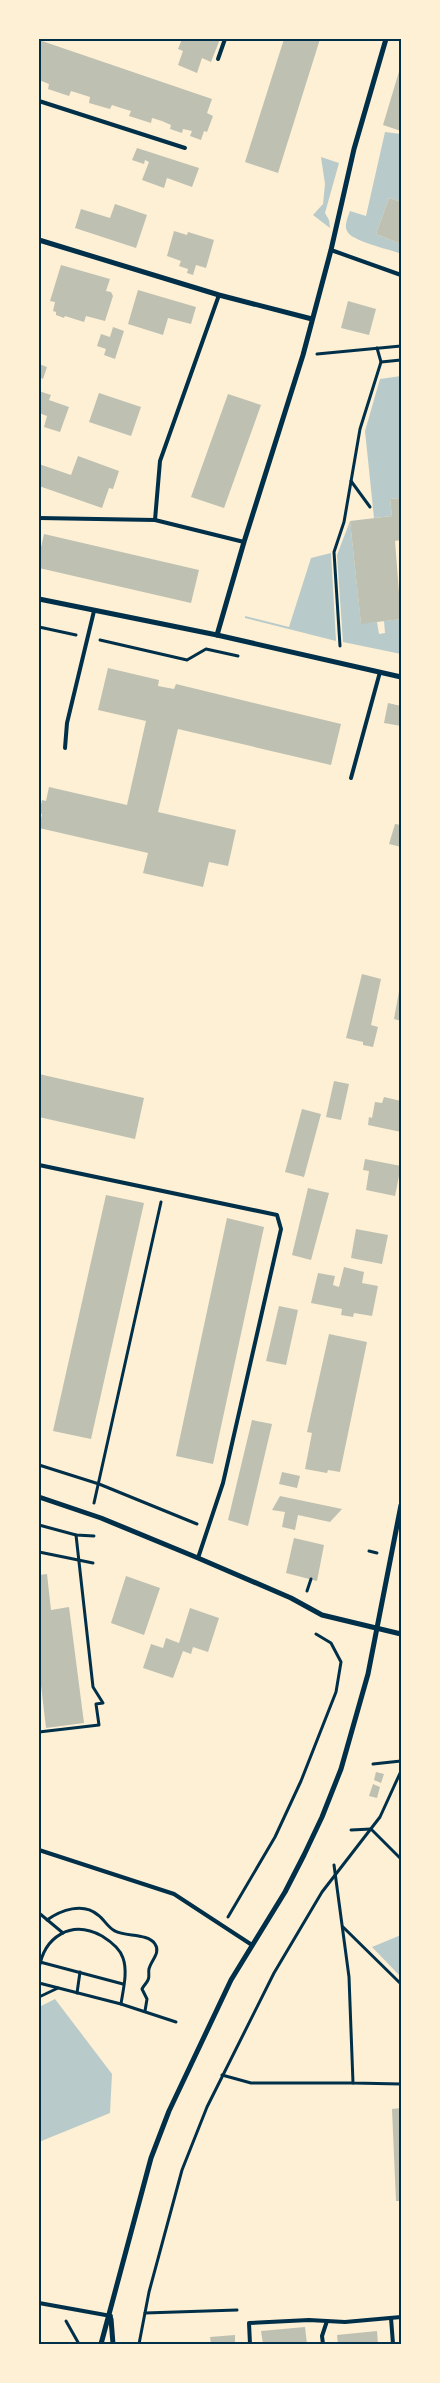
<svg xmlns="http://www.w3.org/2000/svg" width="440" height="2383" viewBox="0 0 440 2383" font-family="Cabin,sans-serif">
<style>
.green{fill:#b9caca}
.building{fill:#bec0b2}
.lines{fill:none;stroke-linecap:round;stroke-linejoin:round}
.path{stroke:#003049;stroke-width:3}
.service{stroke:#003049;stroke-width:4}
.minor{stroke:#003049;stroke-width:5}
.neatline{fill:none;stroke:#003049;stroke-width:2}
</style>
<rect width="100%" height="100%" fill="#fdf0d5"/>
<g class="green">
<path d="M 385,132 L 401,134 L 401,202 L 389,198 L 376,234 L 401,244 L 399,253 C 388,249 351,241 347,231 C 344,225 348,217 350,211 L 366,216 Z"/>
<polygon points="321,157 339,163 325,213 329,220 330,228 313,215 323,204 325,184"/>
<polygon points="401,376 401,498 390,499 392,516 374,518 365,431 380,379"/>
<polygon points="350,521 361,623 377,622 379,634 385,633 384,621 401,619 401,654 343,642 337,555"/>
<polygon points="331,553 336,641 245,618 245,616 289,627 311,558"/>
<polygon points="401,1935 401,1977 372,1947"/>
<polygon points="55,1999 112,2074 110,2113 39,2142 39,2007"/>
</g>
<g class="building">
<polygon points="182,39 220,39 211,62 202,58 197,73 178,65 183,51 178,49"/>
<polygon points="284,39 320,39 278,173 245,162"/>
<polygon points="39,40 212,99 207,113 213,116 207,132 204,131 201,140 190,136 192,131 183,129 182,133 170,129 171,125 162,121 152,118 151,123 129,116 131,111 121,108 112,105 110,109 89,103 90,97 71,91 69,96 48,89 49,84 39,80"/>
<polygon points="401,65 401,131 383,125"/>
<polygon points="137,148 199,168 192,187 167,178 164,188 142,180 149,162 145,160 144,164 132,160"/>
<polygon points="389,198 401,202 401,244 376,234"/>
<polygon points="115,204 147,215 136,248 75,228 81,209 110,218"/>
<polygon points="174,231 187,235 188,232 214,240 206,268 196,265 193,275 187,273 188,269 179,266 181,261 167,256"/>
<polygon points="61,265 110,279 106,291 111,292 113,296 105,321 86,316 84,322 65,316 64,318 56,315 56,312 53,311 55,302 50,301"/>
<polygon points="138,290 196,307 191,324 168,318 163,335 128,324"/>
<polygon points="348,301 376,309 369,335 341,328"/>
<polygon points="113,327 124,331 115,359 104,355 106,349 97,346 101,334 110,337"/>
<polygon points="39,364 47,367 43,379 39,377"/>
<polygon points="39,391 51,395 49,400 69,407 60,432 44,427 47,416 39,413"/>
<polygon points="99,393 141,407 131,436 89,422"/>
<polygon points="228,394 261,405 224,508 191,497"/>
<polygon points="78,456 119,471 113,489 109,488 102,508 39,486 39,464 71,475"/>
<polygon points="401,498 401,540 395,541 401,619 361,624 350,521 392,516 390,499"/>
<polygon points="44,534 199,570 191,603 39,568 39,556"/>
<polygon points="108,668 159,680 158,686 174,689 176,684 341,724 331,765 178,729 158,812 236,830 228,866 209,862 203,887 143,873 148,853 39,828 42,814 39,813 42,800 46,801 49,787 127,805 146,721 98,710"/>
<polygon points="388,703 401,706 401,726 384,723"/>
<polygon points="395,824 401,825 401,847 389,844"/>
<polygon points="362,974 381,979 371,1025 378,1027 373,1047 363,1045 363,1042 346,1038"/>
<polygon points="400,986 401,986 401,1021 394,1019"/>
<polygon points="39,1074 144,1098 135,1139 39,1117"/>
<polygon points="334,1081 349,1084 341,1120 326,1117"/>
<polygon points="384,1097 401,1101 401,1132 368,1125 369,1117 372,1118 375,1102 382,1103"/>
<polygon points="302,1109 321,1114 304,1177 285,1172"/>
<polygon points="365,1159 401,1166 395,1196 366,1190 369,1171 363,1170"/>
<polygon points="308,1188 329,1193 311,1260 292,1255"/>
<polygon points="106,1195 144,1203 91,1439 53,1431"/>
<polygon points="227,1218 264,1227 213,1464 176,1456"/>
<polygon points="356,1229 388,1235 382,1264 351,1258"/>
<polygon points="344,1267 364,1272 362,1283 378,1286 372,1316 354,1313 353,1317 341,1315 342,1309 311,1303 318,1273 335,1276 333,1285 339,1287"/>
<polygon points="279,1306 298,1310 286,1365 266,1361"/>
<polygon points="329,1334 367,1342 340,1472 328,1470 327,1473 305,1469 312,1433 307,1432"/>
<polygon points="252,1420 272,1424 248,1526 228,1520"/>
<polygon points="282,1472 300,1476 297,1488 279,1484"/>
<polygon points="280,1496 342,1509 330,1522 298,1515 295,1530 282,1527 285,1512 272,1510"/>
<polygon points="294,1538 324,1545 317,1581 286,1573"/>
<polygon points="47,1574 51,1610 69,1607 84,1723 46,1728 39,1668 39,1575"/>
<polygon points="126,1576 160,1588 144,1635 111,1623"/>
<polygon points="190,1608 219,1618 208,1652 193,1647 191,1654 183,1651 173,1678 143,1668 151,1644 163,1648 166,1638 179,1643"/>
<polygon points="376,1772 384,1774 381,1783 374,1780"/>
<polygon points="373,1784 380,1787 377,1798 369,1796"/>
<polygon points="401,2108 401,2201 396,2201 392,2109"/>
<polygon points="305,2327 307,2344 263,2344 261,2331"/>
<polygon points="377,2331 378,2344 338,2344 337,2335"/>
<polygon points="235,2335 235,2344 211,2344 210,2337"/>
</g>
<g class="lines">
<g class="path">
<polyline points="317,354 401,346"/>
<polyline points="381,362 401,360"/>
<polyline points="351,481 370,507"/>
<polyline points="39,627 76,635"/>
<polyline points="100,640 187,660 206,649 238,656"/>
<polyline points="340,646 334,552 344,522 360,429 381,362 377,348"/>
<polyline points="39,1465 99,1484 197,1524"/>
<polyline points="94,1503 161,1202"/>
<polyline points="39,1525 76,1535 94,1536"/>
<polyline points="369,1551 377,1553"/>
<polyline points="39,1552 93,1563"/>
<polyline points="307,1591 311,1579"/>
<polyline points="39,1732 99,1725 96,1704 103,1703 93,1687 76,1535"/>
<polyline points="373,1764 401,1761"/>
<polyline points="351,1830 371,1829 401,1859"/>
<polyline points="334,1865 349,1977 353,2083 401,2084"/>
<polyline points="39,1913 63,1933"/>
<polyline points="228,1917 275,1837 301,1781 336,1692 341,1662 331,1643 316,1634"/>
<path d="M 47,1920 C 61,1910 83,1902 98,1915 C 104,1919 108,1928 115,1931 C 125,1937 148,1933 155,1944 C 161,1953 151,1960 149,1969 C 148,1972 150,1976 148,1980 C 146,1984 144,1985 142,1989 L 147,1999 L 145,2011"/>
<polyline points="343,1927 401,1984"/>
<polyline points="40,1962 123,1984"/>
<path d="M 39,1969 C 44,1937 71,1919 102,1936 C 110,1941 120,1948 123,1958 C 128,1972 123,1990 121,2004"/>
<polyline points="39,1983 121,2004 176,2022"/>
<polyline points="77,1993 80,1972"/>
<polyline points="39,1997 58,1988"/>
<polyline points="222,2075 251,2083 353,2083"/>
<polyline points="145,2313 237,2310"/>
<polyline points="66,2321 79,2344"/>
<polyline points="139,2344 149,2292 182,2170 207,2107 274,1973 322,1892 380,1817 401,1771"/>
</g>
<g class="service">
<polyline points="218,59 225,39"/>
<polyline points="39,101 185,148"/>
<polyline points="331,250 401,275"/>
<polyline points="219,295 160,461 155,520 244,542"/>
<polyline points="39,518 155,520"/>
<polyline points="65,748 67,723 94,611"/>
<polyline points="351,778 380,672"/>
<polyline points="39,1165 277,1215 281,1229 223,1483 198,1558"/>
<polyline points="39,1850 174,1894 252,1945"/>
<polyline points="39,2303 111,2316"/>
<polyline points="391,2318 393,2344"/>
<polyline points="250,2344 249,2323 309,2320 345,2322 401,2317"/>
<polyline points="323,2344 322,2336 327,2321"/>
</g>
<g class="minor">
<polyline points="39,240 219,295 312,319"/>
<polyline points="39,599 217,635 401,677"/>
<polyline points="217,635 244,542 303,355 331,250 354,149 386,39"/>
<polyline points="39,1497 101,1518 198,1558 291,1598 322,1615 401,1634"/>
<polyline points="111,2319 113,2344"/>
<polyline points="101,2344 151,2158 169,2111 231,1980 285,1892 304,1855 322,1817 341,1769 368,1674 401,1505"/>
</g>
</g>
<rect width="440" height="2383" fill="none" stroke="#fdf0d5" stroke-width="80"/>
<rect x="40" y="40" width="360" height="2303" class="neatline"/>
</svg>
